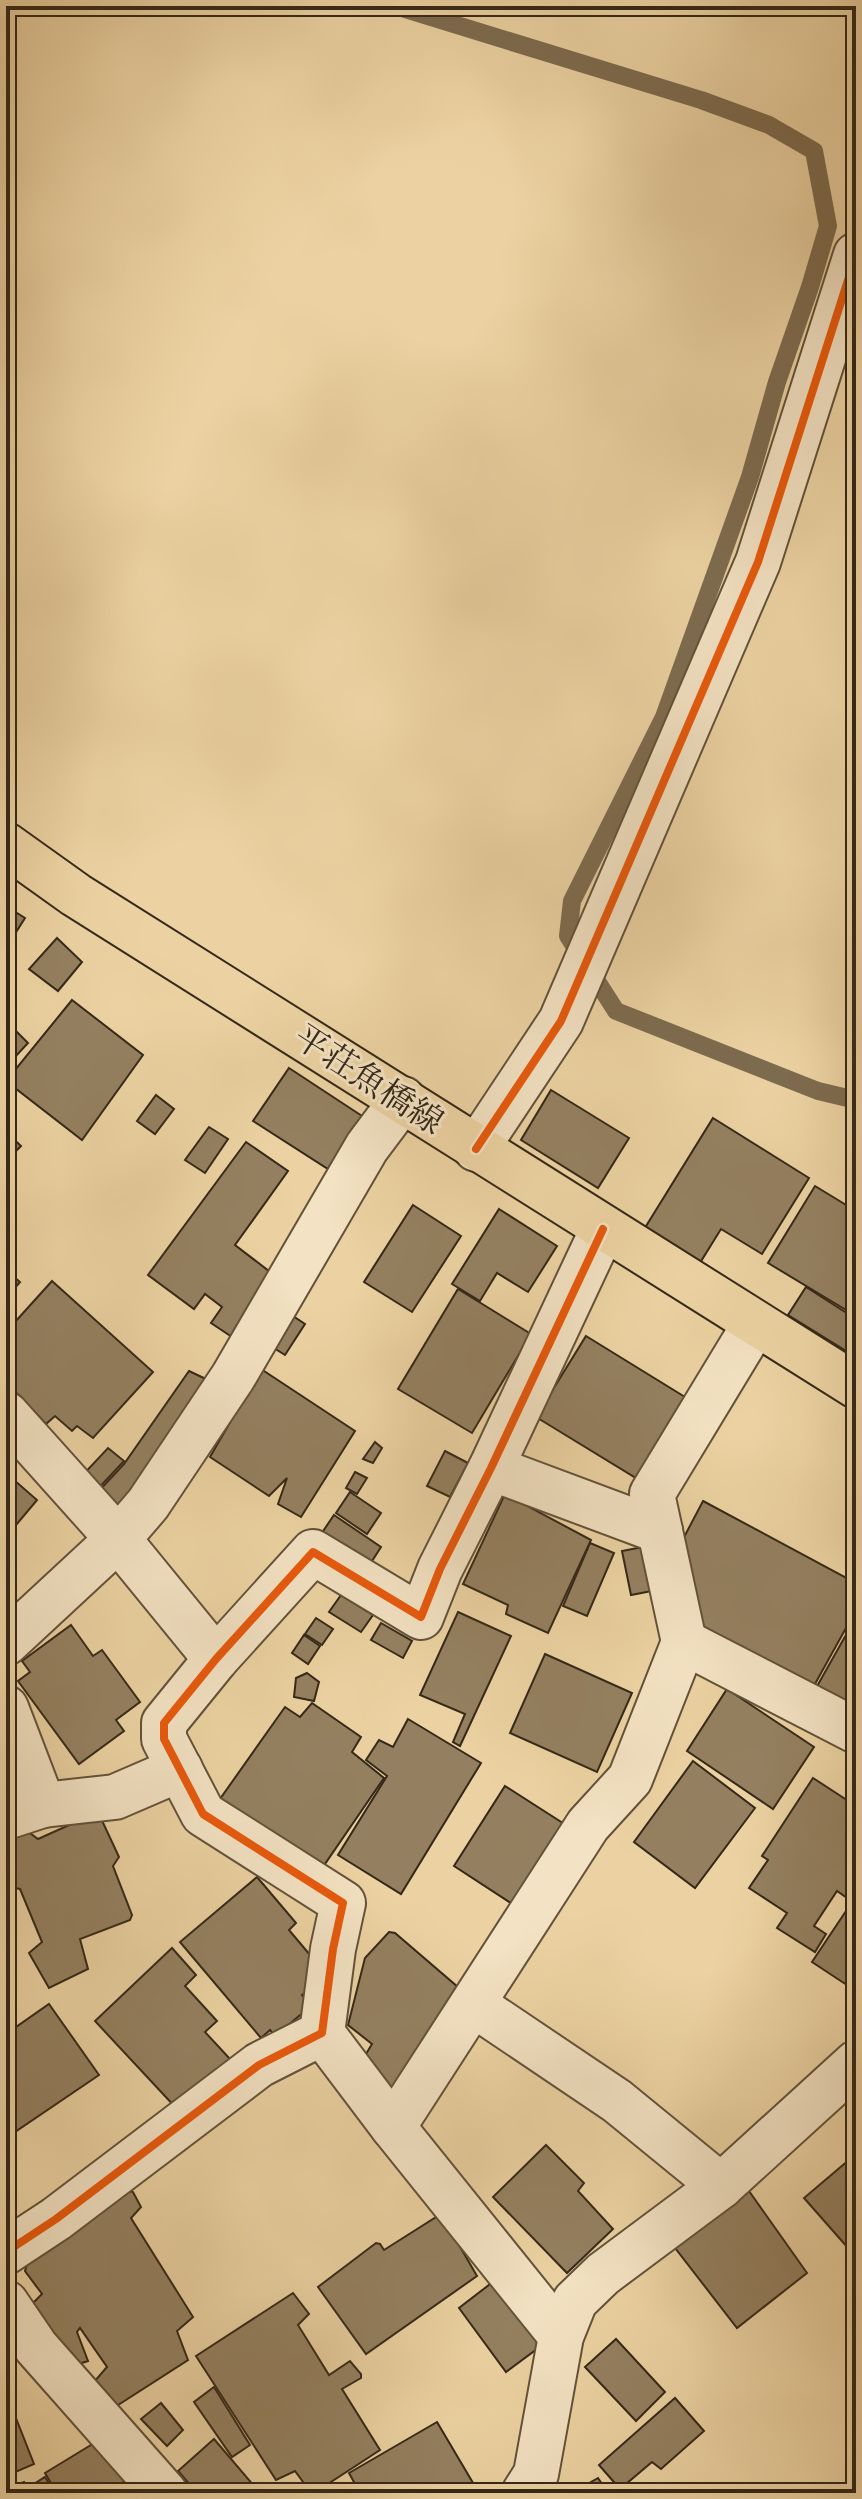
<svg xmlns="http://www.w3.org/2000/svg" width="862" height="2499" viewBox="0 0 862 2499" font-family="'IM FELL DW Pica','Noto Serif JP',serif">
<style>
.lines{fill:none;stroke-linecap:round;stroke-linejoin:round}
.stream{stroke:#7d6b4f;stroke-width:18}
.building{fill:#948060;stroke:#342818;stroke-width:2}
.minor-casing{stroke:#62523a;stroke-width:48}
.major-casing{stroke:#342818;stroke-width:48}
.minor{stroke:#f3e2c3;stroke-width:44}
.major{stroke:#ecd2a2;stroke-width:44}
.cycleway-casing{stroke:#f3e2c3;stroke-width:13}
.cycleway{stroke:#e8590c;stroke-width:8}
.labels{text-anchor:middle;stroke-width:6;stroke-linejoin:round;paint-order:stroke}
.street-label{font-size:34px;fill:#342818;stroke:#f3e2c3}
</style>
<rect width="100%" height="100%" fill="#ecd2a2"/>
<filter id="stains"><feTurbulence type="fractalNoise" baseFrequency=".0025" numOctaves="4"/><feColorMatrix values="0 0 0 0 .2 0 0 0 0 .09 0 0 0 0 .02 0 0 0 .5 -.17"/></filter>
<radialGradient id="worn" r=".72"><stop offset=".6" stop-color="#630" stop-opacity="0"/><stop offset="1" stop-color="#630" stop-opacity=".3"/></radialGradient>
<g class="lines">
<polyline class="stream" points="395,6 701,100 769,125 814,151 828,226 810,287 777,382 750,477 664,717 572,901 568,936 616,1011 818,1091 856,1100"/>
</g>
<g class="building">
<polygon points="6,906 25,918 6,948"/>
<polygon points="57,938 82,962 58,991 29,969"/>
<polygon points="72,1000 143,1055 82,1140 6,1081"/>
<polygon points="6,1021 28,1043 14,1058 6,1049"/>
<polygon points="289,1068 362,1116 328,1169 253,1121"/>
<polygon points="551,1090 629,1138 598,1188 521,1140"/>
<polygon points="156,1095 174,1109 155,1134 137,1121"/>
<polygon points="713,1118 809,1178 762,1254 721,1229 698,1266 643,1231"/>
<polygon points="209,1127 228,1139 205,1173 185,1160"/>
<polygon points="6,1132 21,1146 6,1161"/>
<polygon points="246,1142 288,1171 235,1245 278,1278 232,1337 211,1323 222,1307 205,1294 194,1309 148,1275"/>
<polygon points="815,1186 856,1211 856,1316 768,1263"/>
<polygon points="413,1205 461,1236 412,1312 364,1282"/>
<polygon points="499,1209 557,1246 528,1292 497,1273 480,1301 452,1284"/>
<polygon points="6,1270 20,1282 6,1298"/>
<polygon points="52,1281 153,1372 93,1438 77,1426 72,1431 55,1416 46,1424 6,1382 6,1332"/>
<polygon points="806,1287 856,1319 856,1357 788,1315"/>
<polygon points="458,1289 531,1334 472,1433 398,1389"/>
<polygon points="290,1314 305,1324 285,1355 269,1345"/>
<polygon points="586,1336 685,1397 636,1478 536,1417"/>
<polygon points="261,1369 355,1431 301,1517 278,1504 287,1478 269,1496 210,1457"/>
<polygon points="189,1371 208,1380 137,1497 115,1511 96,1494 124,1464"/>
<polygon points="375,1442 382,1448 373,1463 363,1459"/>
<polygon points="108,1448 124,1461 95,1492 80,1478"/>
<polygon points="445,1451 468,1463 450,1497 427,1486"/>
<polygon points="355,1472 367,1478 357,1494 346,1488"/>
<polygon points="6,1473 37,1500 6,1537"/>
<polygon points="350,1492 381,1513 367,1534 336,1513"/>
<polygon points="505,1494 591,1540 548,1633 506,1614 508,1605 463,1584"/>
<polygon points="703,1501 856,1583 856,1610 810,1693 684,1634 671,1562"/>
<polygon points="334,1515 381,1547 365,1572 317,1540"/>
<polygon points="590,1543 614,1553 587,1616 563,1606"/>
<polygon points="648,1546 657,1590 631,1595 622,1551"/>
<polygon points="341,1595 373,1615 361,1632 329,1612"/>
<polygon points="458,1612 511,1636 460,1746 453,1742 465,1714 420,1695"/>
<polygon points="856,1617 856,1713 811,1697"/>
<polygon points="316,1618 333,1629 322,1645 305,1634"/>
<polygon points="381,1623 412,1641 403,1658 371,1640"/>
<polygon points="71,1625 93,1656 102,1650 140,1702 116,1720 124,1731 79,1764 18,1681 30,1672 22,1661"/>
<polygon points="304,1635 320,1646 308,1664 292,1653"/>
<polygon points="545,1654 632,1693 597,1772 510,1733"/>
<polygon points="307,1673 319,1682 314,1701 294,1697 296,1678"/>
<polygon points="727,1689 814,1747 773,1809 687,1751"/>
<polygon points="312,1703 361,1737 352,1752 384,1778 316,1877 215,1806 285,1707 300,1717"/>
<polygon points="408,1719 481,1763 401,1894 338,1855 387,1776 366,1760 379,1740 393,1747"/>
<polygon points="693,1761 755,1808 695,1888 634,1842"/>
<polygon points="813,1778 856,1806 856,1890 850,1900 837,1891 814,1926 826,1934 815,1952 777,1928 787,1913 749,1888 768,1860 762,1856"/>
<polygon points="505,1786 569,1827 517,1907 454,1866"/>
<polygon points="98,1812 119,1857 113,1866 132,1915 130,1920 80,1939 88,1969 49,1988 29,1953 42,1942 20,1889 10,1887 6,1877 6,1841 27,1831 38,1839"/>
<polygon points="257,1877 296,1923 289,1930 326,1974 302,1995 311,2006 275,2036 270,2030 261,2038 180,1942"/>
<polygon points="856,1896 856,1991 812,1962"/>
<polygon points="389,1932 395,1933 466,1994 390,2092 357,2069 372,2044 348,2025 365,1958"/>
<polygon points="172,1948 196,1975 185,1986 217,2021 205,2032 230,2059 177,2109 95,2021"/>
<polygon points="49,2004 99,2075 6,2138 6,2034"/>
<polygon points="546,2145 584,2183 578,2191 613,2229 567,2273 493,2197"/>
<polygon points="856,2154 856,2257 804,2198"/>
<polygon points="124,2189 133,2192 141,2207 131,2218 193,2317 177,2331 188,2360 115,2407 94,2382 107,2367 80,2328 77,2332 88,2361 72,2366 28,2308 42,2294 25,2271 27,2264"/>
<polygon points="743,2189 749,2191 807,2273 737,2328 672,2244"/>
<polygon points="441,2214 477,2276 366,2354 318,2287 376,2243 380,2244 384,2250"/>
<polygon points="494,2281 541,2346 506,2372 459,2308"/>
<polygon points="293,2293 309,2314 298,2325 329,2375 350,2361 361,2374 361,2378 342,2389 380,2450 314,2493 311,2493 295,2471 276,2480 196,2356"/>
<polygon points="616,2339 665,2392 636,2421 585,2367"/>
<polygon points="214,2387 250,2445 232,2457 194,2402"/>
<polygon points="675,2398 704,2431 661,2469 652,2462 620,2489 599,2465"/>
<polygon points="161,2403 183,2430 167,2446 141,2419"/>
<polygon points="12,2408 34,2464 6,2476 6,2409"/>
<polygon points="437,2422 479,2493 360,2493 349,2473"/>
<polygon points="104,2437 130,2478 105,2493 57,2493 45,2473"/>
<polygon points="214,2439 260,2493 197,2493 178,2471"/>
<polygon points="45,2477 55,2493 32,2493 29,2487"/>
<polygon points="598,2478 608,2493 572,2493"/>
<polygon points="24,2482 29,2493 6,2493 6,2489"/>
</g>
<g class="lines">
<defs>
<g id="minor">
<polyline points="476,1149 561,1021 758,562 856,255"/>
<polyline points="6,1414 118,1539 216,1659"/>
<polyline points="491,1468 660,1531"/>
<polyline points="684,1642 856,1731"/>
<polyline points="6,1643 118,1539 148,1504 233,1377 367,1147 403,1099"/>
<polyline points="6,1708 43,1805 6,1817"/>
<polyline points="43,1805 115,1797 180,1769"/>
<polyline points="473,2004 617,2101 721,2186"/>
<polyline points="322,2033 393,2127 561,2336"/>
<polyline points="393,2127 588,1825 630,1779 684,1642 652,1494 755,1324"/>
<polyline points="6,2252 56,2219 259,2065 322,2033 333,1949 343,1903 203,1814 164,1739 164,1723 216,1659 313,1552 421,1617 440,1569 491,1468 603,1229"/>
<polyline points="6,2303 36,2347 165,2493"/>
<polyline points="524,2493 536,2474 561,2336 575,2301 603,2274 721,2186 856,2063"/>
</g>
<polyline id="major" points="6,845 76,895 856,1386"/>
</defs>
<use href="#minor" class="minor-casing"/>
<use href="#major" class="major-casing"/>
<use href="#minor" class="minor"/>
<use href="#major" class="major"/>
<defs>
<g id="cycleway">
<polyline points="476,1149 561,1021 758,562 856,255"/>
<polyline points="6,2252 56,2219 259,2065 322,2033 333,1949 343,1903 203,1814 164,1739 164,1723 216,1659 313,1552 421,1617 440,1569 491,1468 603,1229"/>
</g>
</defs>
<use href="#cycleway" class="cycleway-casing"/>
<use href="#cycleway" class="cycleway"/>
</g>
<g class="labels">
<g class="street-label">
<text transform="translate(369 1079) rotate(33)" y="12">平荘魚橋線</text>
</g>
</g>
<rect width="862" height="2499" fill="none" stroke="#ecd2a2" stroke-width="32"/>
<rect x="8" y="8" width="846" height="2483" fill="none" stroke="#342818" stroke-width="4"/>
<rect x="16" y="16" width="830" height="2467" fill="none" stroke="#342818" stroke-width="2"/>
<rect width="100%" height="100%" filter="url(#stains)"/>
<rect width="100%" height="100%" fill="url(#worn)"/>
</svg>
